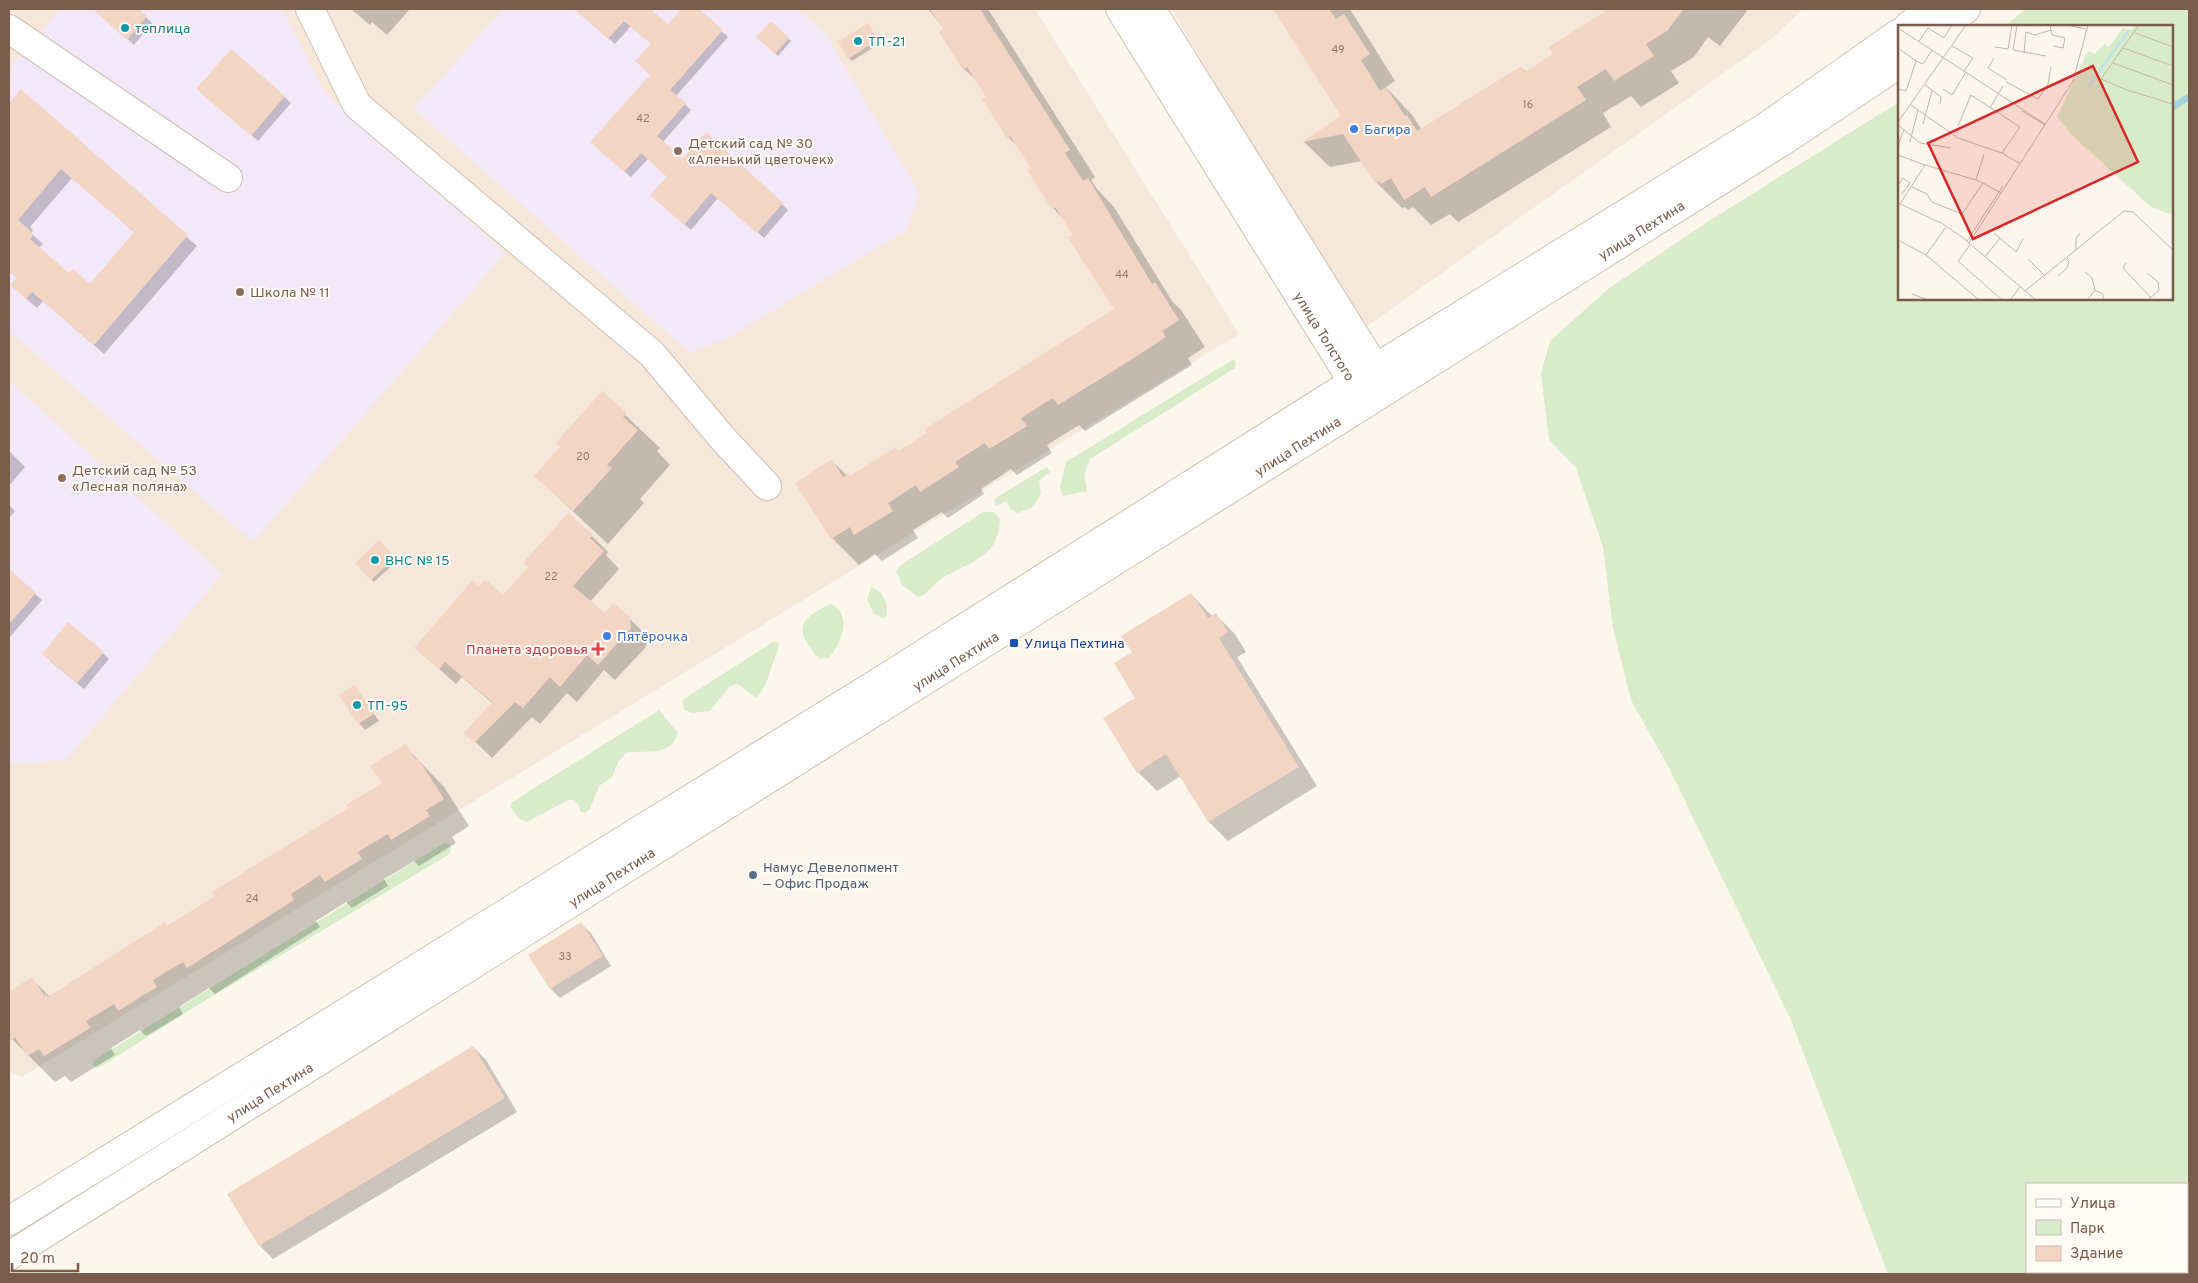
<svg xmlns="http://www.w3.org/2000/svg" width="2198" height="1283" viewBox="0 0 2198 1283" font-family="Overpass,sans-serif">
<style>
.residential{fill:#f5e8da}
.education{fill:#f3e8fa}
.green{fill:#d8ecc9;fill-rule:evenodd}
.shadow{fill:#0003;fill-rule:evenodd}
.lines{fill:none;stroke-linecap:round;stroke-linejoin:round}
.stream{stroke:#a5d3da;stroke-width:7}
.building{fill:#f3d5c3;fill-rule:evenodd}
.minor-casing{stroke:#d1beb0;stroke-width:30}
.minor{stroke:#fff;stroke-width:28}
.culture-dot{fill:#0f9aa8;stroke:#fffaf3;stroke-width:2}
.shop-dot{fill:#3f7fe0;stroke:#fffaf3;stroke-width:2}
.education-dot{fill:#8d6e63;stroke:#fffaf3;stroke-width:2}
.transit-dot{fill:#1a4fb4;stroke:#fffaf3;stroke-width:2}
.health-dot{fill:#e0444e;stroke:#fffaf3;stroke-width:2}
.service-dot{fill:#5c6f8a;stroke:#fffaf3;stroke-width:2}
.labels{text-anchor:middle;stroke-width:4;stroke-linejoin:round;paint-order:stroke}
.number-label{font-size:11px;fill:#987a6a}
.culture-label{font-size:14px;fill:#0d838f;stroke:#fffaf3;text-anchor:start}
.shop-label{font-size:14px;fill:#366cbe;stroke:#fffaf3;text-anchor:start}
.education-label{font-size:14px;fill:#785e54;stroke:#fffaf3;text-anchor:start}
.street-label{font-size:14px;fill:#7a5c4d;stroke:#fffaf3}
.transit-label{font-size:14px;fill:#164399;stroke:#fffaf3;text-anchor:start}
.health-label{font-size:14px;fill:#be3a42;stroke:#fffaf3;text-anchor:end}
.service-label{font-size:14px;fill:#4e5e75;stroke:#fffaf3;text-anchor:start}
.inset-river{fill:none;stroke:#bfe3e8;stroke-width:2.5}
.inset-road{fill:none;stroke:#c5b3a7;stroke-width:1}
.view{fill:#d62828;fill-opacity:0.15;stroke:#d62828;stroke-width:2.5}
.inset-edge{fill:none;stroke:#7a5c4d;stroke-width:2.5}
</style>
<rect width="100%" height="100%" fill="#fdf6ec"/>
<g class="residential">
<polygon points="9,9 1035,9 1239,334 22,1077 9,1071"/>
<polygon points="1171,9 1803,9 1769,41 1363,329"/>
</g>
<g class="education">
<polygon points="61,9 282,9 325,93 505,253 253,542 9,331 9,69"/>
<polygon points="503,9 797,9 825,34 919,193 906,230 729,337 690,353 414,109"/>
<polygon points="9,381 222,574 66,760 9,764"/>
</g>
<g class="green">
<path d="M 2026,9 L 2189,9 L 2189,1274 L 1888,1274 L 1790,1018 L 1669,768 L 1631,700 L 1613,628 L 1603,547 L 1576,468 L 1549,440 L 1541,374 L 1550,341 L 1608,289 L 1709,221 L 1899,102 L 1899,299 L 2172,299 L 2172,26 L 2005,26 ZM 2187,1184 L 2187,1272 L 2027,1272 L 2027,1184 Z"/>
<polygon points="1232,360 1236,361 1235,368 1090,459 1084,474 1087,491 1063,496 1060,487 1066,462"/>
<polygon points="1047,467 1050,472 1039,481 1041,494 1033,507 1018,513 1011,509 1006,501 996,506 994,501 997,497"/>
<path d="M 983,512 L 994,512 L 1000,519 C 999,561 966,561 940,580 C 932,585 928,595 918,597 L 902,585 L 896,571 L 901,565 Z"/>
<path d="M 871,587 C 883,592 887,601 887,614 L 884,619 L 874,614 L 867,600 Z"/>
<path d="M 832,604 C 853,617 841,643 829,658 L 820,659 C 806,644 792,627 814,613 C 820,609 825,606 832,604 Z"/>
<path d="M 774,641 L 778,642 L 779,646 L 765,686 L 757,698 C 748,694 745,687 736,684 L 729,687 L 710,711 L 692,713 L 685,710 L 682,701 L 684,699 Z"/>
<path d="M 659,710 L 678,733 C 670,759 643,749 626,753 L 618,762 L 612,777 L 599,786 L 590,809 L 585,813 L 580,811 L 579,805 L 574,800 L 568,800 L 527,822 L 518,818 L 510,806 L 512,802 Z"/>
<polygon points="444,843 450,844 451,850 448,855 193,1008 105,1064 97,1068 93,1065 93,1061"/>
</g>
<g class="shadow">
<polygon points="94,9 137,9 152,23 134,45"/>
<polygon points="351,9 410,9 387,35 372,22 370,25"/>
<polygon points="576,9 648,9 668,26 683,9 697,9 728,37 676,96 691,110 663,142 683,160 782,204 788,210 764,238 718,198 691,230 658,201 668,177 648,159 631,177 598,149 651,75 652,44 631,26 615,44"/>
<polygon points="928,9 988,9 1095,177 1091,180 1097,189 1114,207 1172,301 1181,310 1205,347 1188,358 1192,365 1153,389 1085,431 1079,425 1047,445 1052,453 1017,475 1011,469 981,489 984,494 948,518 942,512 913,530 918,538 882,561 875,554 859,565 832,538 832,461 850,478 896,449 899,452 1116,310 1075,235 1067,223 1053,208 1032,168 1021,150 1008,137 988,97 979,83 964,69 941,32 945,30"/>
<polygon points="1284,9 1350,9 1395,81 1386,87 1412,115 1422,130 1521,67 1526,72 1555,54 1551,47 1614,9 1745,9 1747,11 1720,46 1708,37 1694,57 1671,71 1679,83 1641,107 1631,96 1603,113 1611,127 1458,222 1450,214 1431,225 1413,207 1408,210 1405,207 1402,208 1376,182 1362,161 1330,167 1304,142 1342,116 1277,13"/>
<polygon points="771,23 791,41 778,56 758,37"/>
<polygon points="870,28 880,43 852,61 849,58"/>
<polygon points="231,51 291,103 258,141 204,95"/>
<path d="M 21,90 L 197,246 L 104,354 L 43,301 L 37,308 L 22,295 L 18,279 L 9,271 L 9,105 ZM 72,178 L 135,233 L 90,286 L 69,274 L 39,248 L 43,244 L 31,233 L 33,230 L 30,227 Z"/>
<polygon points="602,393 660,448 657,451 670,465 640,499 644,503 608,544 535,476 561,447"/>
<polygon points="9,451 25,467 9,486"/>
<polygon points="9,505 15,511 9,518"/>
<polygon points="592,536 608,552 606,555 619,569 590,602 605,615 629,618 646,635 648,640 645,648 615,680 604,670 577,702 567,693 540,724 532,717 492,758 466,733 492,703 462,677 456,684 416,648 480,588 503,597"/>
<polygon points="379,542 397,561 374,582 356,563"/>
<polygon points="9,571 42,600 9,638"/>
<polygon points="1191,594 1213,617 1216,615 1235,634 1246,652 1237,657 1317,786 1228,841 1209,822 1181,776 1157,791 1138,772 1137,698 1133,652"/>
<polygon points="103,653 109,659 84,689 50,661"/>
<polygon points="355,687 379,721 365,730 359,723"/>
<polygon points="405,746 444,787 469,826 452,837 456,843 419,866 414,861 384,879 388,886 352,908 346,902 316,921 320,927 215,994 209,988 179,1007 183,1014 146,1036 140,1030 111,1048 115,1055 71,1082 65,1076 55,1082 12,1039 9,1035 9,993 32,979 50,997 165,924 168,927 350,809 383,783"/>
<polygon points="581,924 591,933 611,966 560,998 550,988"/>
<polygon points="473,1047 486,1060 517,1112 273,1259 260,1246"/>
</g>
<g class="lines">
<polyline class="stream" points="2172,107 2189,97"/>
</g>
<g class="building">
<polygon points="93,9 138,9 147,16 127,40"/>
<polygon points="574,9 650,9 668,24 681,9 699,9 723,30 670,90 686,103 657,136 683,158 706,132 783,203 757,233 711,193 684,225 650,195 667,177 641,153 624,172 590,142 650,75 635,61 651,44 624,21 608,39"/>
<polygon points="930,9 980,9 1070,150 1065,153 1083,181 1088,178 1152,284 1155,282 1179,320 1162,331 1166,337 1126,363 1058,405 1053,398 1021,418 1027,426 989,449 985,443 955,462 959,467 920,492 916,485 888,503 893,511 854,535 850,527 831,539 795,483 832,459 843,477 848,474 850,476 896,447 898,451 927,433 925,429 1114,309 1068,238 1073,235 1055,207 1052,209 1027,170 1031,168 1010,136 1007,138 982,99 986,97 967,67 963,70 939,32 943,29"/>
<polygon points="1273,9 1329,9 1336,19 1344,14 1370,54 1361,60 1380,91 1386,87 1405,116 1407,115 1417,131 1521,66 1525,72 1553,54 1549,47 1609,9 1684,9 1667,31 1646,44 1654,56 1614,81 1606,69 1577,87 1586,100 1431,197 1425,187 1404,200 1391,178 1381,184 1379,181 1375,183 1343,134 1302,142 1341,116"/>
<polygon points="771,21 789,38 775,54 756,37"/>
<polygon points="868,23 878,40 848,59 838,42"/>
<polygon points="231,49 285,96 251,136 196,89"/>
<path d="M 21,89 L 188,235 L 94,345 L 32,292 L 26,299 L 10,285 L 17,278 L 9,271 L 9,103 ZM 61,169 L 134,232 L 90,284 L 73,269 L 69,273 L 30,239 L 34,234 L 18,220 Z"/>
<polygon points="602,391 627,413 623,417 638,430 607,465 612,468 573,511 534,476 560,447 556,443"/>
<polygon points="568,513 593,535 590,538 604,551 573,586 605,613 614,603 630,617 631,628 598,665 587,655 560,687 550,677 523,708 515,702 474,743 464,733 492,702 445,662 439,669 414,648 473,580 479,586 485,579 503,595 528,567 523,563"/>
<polygon points="379,540 395,557 371,580 355,563"/>
<polygon points="9,569 36,593 9,624"/>
<polygon points="1191,593 1208,618 1216,613 1228,632 1219,638 1299,767 1208,822 1166,754 1137,773 1103,718 1135,698 1114,663 1132,652 1121,636"/>
<polygon points="68,622 104,652 77,683 42,654"/>
<polygon points="355,685 374,714 358,724 339,695"/>
<polygon points="406,744 416,760 418,758 444,799 426,810 430,816 391,840 388,834 358,852 362,859 325,882 320,875 291,894 294,900 187,968 183,962 153,980 157,987 118,1011 114,1004 86,1021 90,1028 44,1056 39,1049 27,1056 15,1037 9,1042 9,992 32,977 44,995 46,994 48,997 165,922 167,926 215,896 212,892 348,808 346,805 382,783 370,766"/>
<polygon points="581,922 603,956 550,989 528,955"/>
<polygon points="473,1046 505,1098 259,1246 227,1194"/>
</g>
<g class="lines">
<defs>
<g id="minor">
<polyline points="310,9 357,105 652,354 724,440 767,486"/>
<path id="s1" d="M 1120,9 L 1353,382 L 1367,391"/>
<polyline points="1151,9 1376,369 1377,388"/>
<polyline points="1908,26 1930,9"/>
<polyline points="1947,26 1966,9"/>
<polyline points="9,29 228,178"/>
<polyline points="9,1221 887,677 1353,382 1767,126 1899,33"/>
<path id="s2" d="M 9,1256 L 1780,143 L 1899,64"/>
</g>
</defs>
<use href="#minor" class="minor-casing"/>
<use href="#minor" class="minor"/>
</g>
<g class="culture-dot">
<circle cx="125" cy="28" r="5"/>
<circle cx="858" cy="41" r="5"/>
<circle cx="375" cy="560" r="5"/>
<circle cx="357" cy="705" r="5"/>
</g>
<g class="shop-dot">
<circle cx="1354" cy="129" r="5"/>
<circle cx="607" cy="636" r="5"/>
</g>
<g class="education-dot">
<circle cx="678" cy="151" r="5"/>
<circle cx="240" cy="292" r="5"/>
<circle cx="62" cy="478" r="5"/>
</g>
<rect class="transit-dot" x="1009" y="638" width="10" height="10" rx="2.5"/>
<path class="health-dot" d="M595.5 641.5h5v5h5v5h-5v5h-5v-5h-5v-5h5z"/>
<circle class="service-dot" cx="753" cy="875" r="5"/>
<g class="labels">
<g class="number-label">
<text x="1338" y="53">49</text>
<text x="1528" y="108">16</text>
<text x="643" y="122">42</text>
<text x="1122" y="278">44</text>
<text x="583" y="460">20</text>
<text x="551" y="580">22</text>
<text x="252" y="902">24</text>
<text x="565" y="960">33</text>
</g>
<g class="culture-label">
<text x="135" y="33">теплица</text>
<text x="868" y="46">ТП-21</text>
<text x="385" y="565">ВНС № 15</text>
<text x="367" y="710">ТП-95</text>
</g>
<g class="shop-label">
<text x="1364" y="134">Багира</text>
<text x="617" y="641">Пятёрочка</text>
</g>
<g class="education-label">
<text x="688" y="148">Детский сад № 30<tspan x="688" dy="16">«Аленький цветочек»</tspan></text>
<text x="250" y="297">Школа № 11</text>
<text x="72" y="475">Детский сад № 53<tspan x="72" dy="16">«Лесная поляна»</tspan></text>
</g>
<g class="street-label">
<text dy="5" stroke="none"><textPath href="#s2" startOffset="1928">улица Пехтина</textPath></text>
<text dy="5" stroke="none"><textPath href="#s1" startOffset="386">улица Толстого</textPath></text>
<text dy="5" stroke="none"><textPath href="#s2" startOffset="1522">улица Пехтина</textPath></text>
<text dy="5" stroke="none"><textPath href="#s2" startOffset="1118">улица Пехтина</textPath></text>
<text dy="5" stroke="none"><textPath href="#s2" startOffset="712">улица Пехтина</textPath></text>
<text dy="5" stroke="none"><textPath href="#s2" startOffset="308">улица Пехтина</textPath></text>
</g>
<g class="transit-label">
<text x="1024" y="648">Улица Пехтина</text>
</g>
<g class="health-label">
<text x="588" y="654">Планета здоровья</text>
</g>
<g class="service-label">
<text x="763" y="872">Намус Девелопмент<tspan x="763" dy="16">— Офис Продаж</tspan></text>
</g>
</g>
<g transform="translate(1898 25)">
<rect width="275" height="275" fill="#fdf6ec"/>
<path d="M 238,0 L 275,0 L 275,190 L 253,182 L 177,113 L 159,92 L 189,28 L 191,26 L 197,29 L 207,18 L 210,23 L 225,3 L 232,5 Z" fill="#d8ecc9"/>
<path class="inset-river" d="M 190,62 L 231,5"/>
<path class="inset-road" d="M 119,0 L 115,25 L 148,31M 152,0 L 154,10 L 167,13 L 165,23 L 155,21M 169,0 L 188,4M 241,0 L 203,54 L 229,65 L 275,79M 0,3 L 147,99M 237,8 L 275,22M 21,16 L 30,3 L 46,13 L 54,0M 54,21 L 75,33 L 66,46M 97,22 L 110,24 L 114,0M 0,23 L 18,36M 225,23 L 275,41M 126,28 L 128,7 L 137,10 L 153,5M 96,33 L 90,43 L 109,55M 215,38 L 275,60M 108,57 L 140,74 L 150,59 L 153,42M 27,60 L 43,72 L 42,79M 0,64 L 8,66 L 18,36 L 25,39 L 34,25M 45,64 L 54,70 L 68,47M 13,80 L 60,113 L 104,128M 92,83 L 105,61M 124,86 L 147,100M 0,97 L 68,0M 25,99 L 34,66M 0,100 L 22,118 L 53,123M 60,101 L 73,70 L 122,102 L 104,128 L 122,139M 12,117 L 20,85M 0,130 L 27,140M 0,131 L 1,118 L 6,104M 85,158 L 78,155 L 86,129M 0,160 L 5,153 L 12,158 L 4,169M 14,162 L 29,169 L 34,177 L 64,189 L 85,158 L 103,168M 0,178 L 45,199 L 64,212 L 138,275M 2,179 L 27,140 L 78,155M 96,208 L 118,227 L 125,214M 0,215 L 28,230 L 81,275M 69,216 L 105,161M 71,218 L 175,56 L 190,0M 72,220 L 60,236 L 104,275M 178,225 L 178,213 L 182,208M 28,230 L 48,202M 87,232 L 102,213M 130,234 L 146,250M 228,238 L 225,243 L 253,273M 187,247 L 194,253 L 197,265M 249,248 L 260,257 L 261,265 L 250,275M 160,251 L 169,243 L 171,237 L 167,233M 127,266 L 226,186 L 235,187 L 275,225M 14,269 L 30,275M 112,275 L 122,262M 189,275 L 197,265 L 205,269 L 205,275"/>
<path class="view" d="M 195,41 L 240,137 L 75,214 L 30,118 Z"/>
<rect width="275" height="275" class="inset-edge"/>
</g>
<rect width="2198" height="1283" fill="none" stroke="#7a5c4d" stroke-width="20"/>
<rect x="2026" y="1183" width="162" height="90" fill="#fffaf3" stroke="#cabbb1"/>
<rect x="2036" y="1199" width="25" height="8" fill="#ffffff" stroke="#cabbb1"/>
<text x="2070" y="1208" font-size="15" fill="#7a5c4d">Улица</text>
<rect x="2036" y="1220" width="25" height="15" fill="#d8ecc9" stroke="#cabbb1"/>
<text x="2070" y="1233" font-size="15" fill="#7a5c4d">Парк</text>
<rect x="2036" y="1246" width="25" height="15" fill="#f3d5c3" stroke="#cabbb1"/>
<text x="2070" y="1258" font-size="15" fill="#7a5c4d">Здание</text>
<path d="M12 1263v8h66v-8" fill="none" stroke="#7a5c4d" stroke-width="2.5"/>
<text x="20" y="1263" font-size="15" fill="#7a5c4d" stroke="#fffaf3" stroke-width="4" paint-order="stroke">20 m</text>
</svg>
